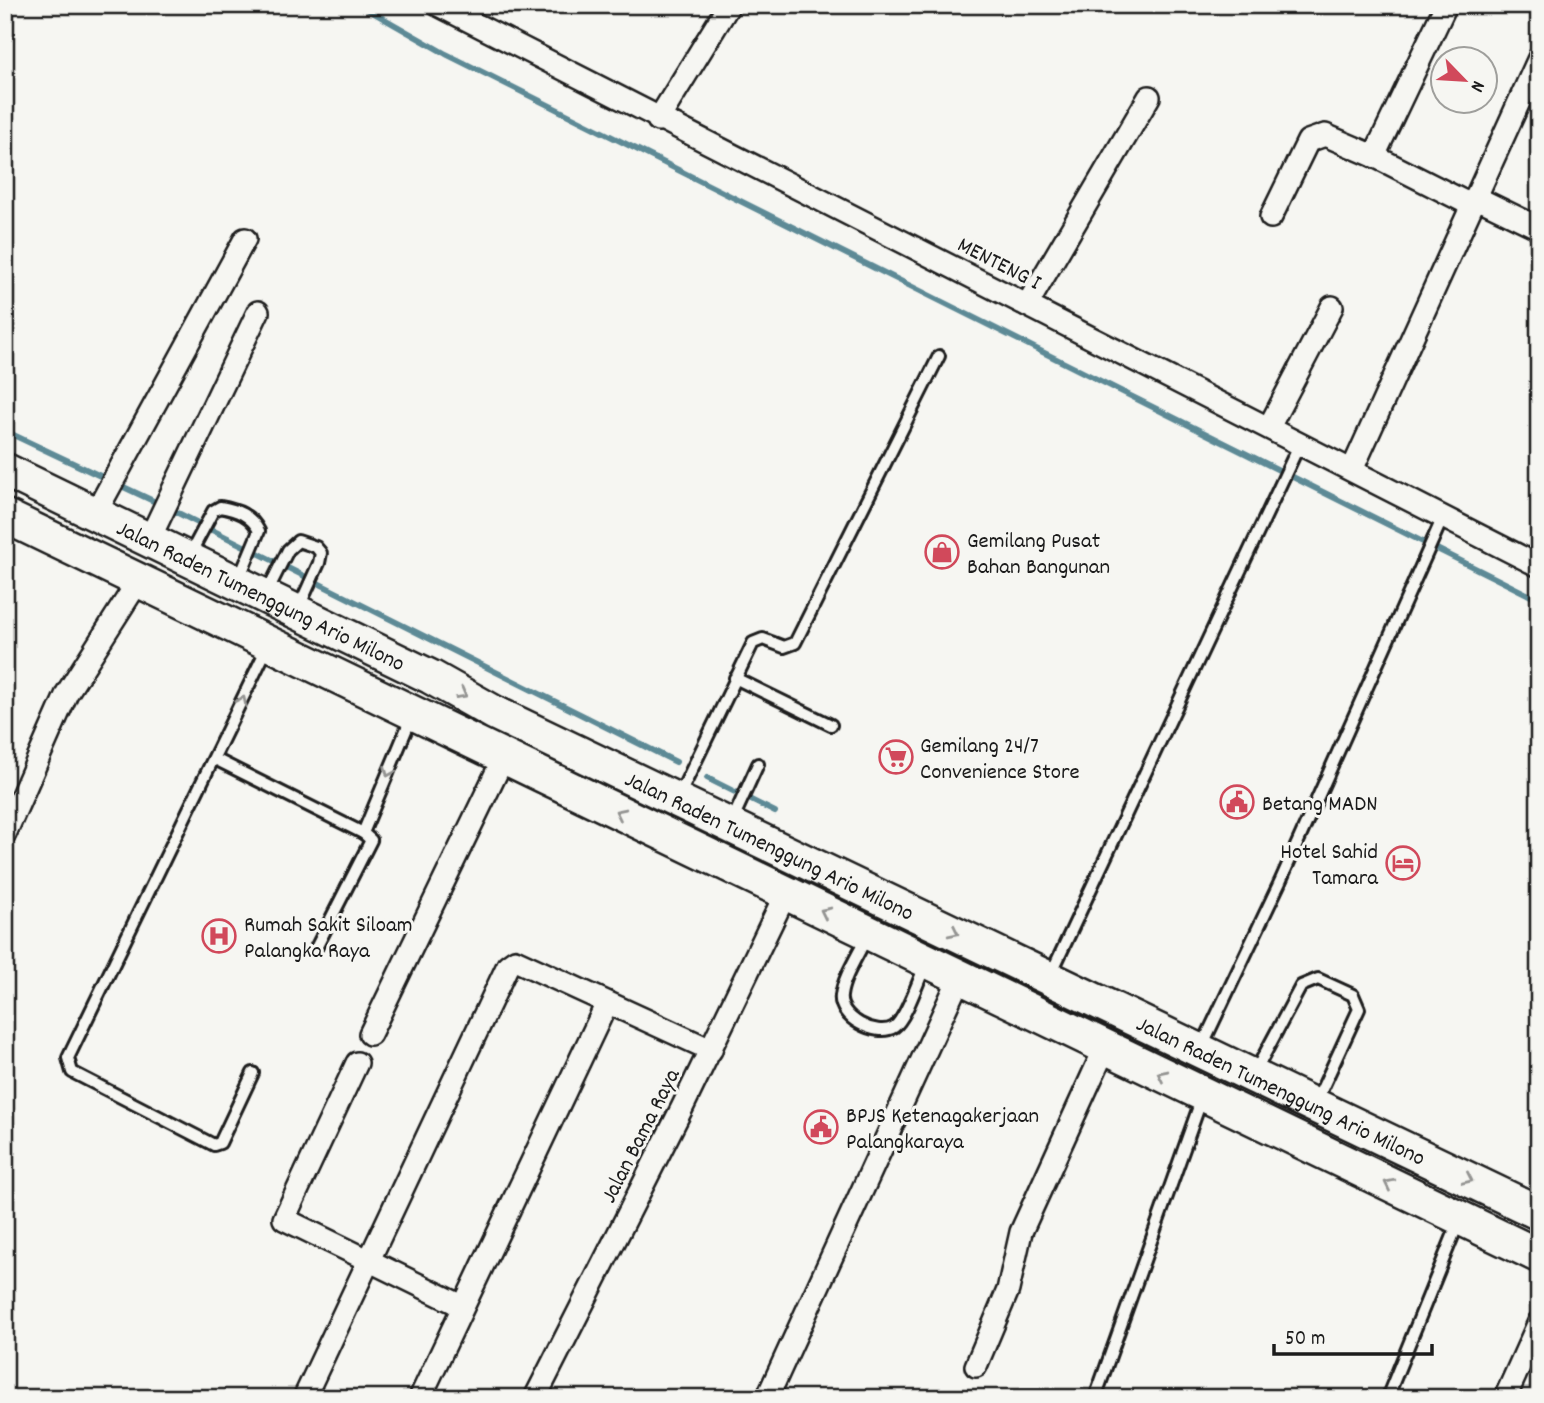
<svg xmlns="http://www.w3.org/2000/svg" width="1544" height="1403" viewBox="0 0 1544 1403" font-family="Dekko,sans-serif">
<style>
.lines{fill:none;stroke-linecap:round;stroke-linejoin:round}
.stream{stroke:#5d8a96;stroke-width:6}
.service-casing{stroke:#1c1c1c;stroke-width:16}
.minor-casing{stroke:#1c1c1c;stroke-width:26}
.trunk-casing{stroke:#1c1c1c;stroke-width:38}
.service{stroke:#f6f6f2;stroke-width:10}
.minor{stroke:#f6f6f2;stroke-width:21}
.trunk{stroke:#f6f6f2;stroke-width:33}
.oneway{stroke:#949492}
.labels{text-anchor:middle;stroke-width:6;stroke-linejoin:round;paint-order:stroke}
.street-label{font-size:23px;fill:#1c1c1c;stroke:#f6f6f2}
.poi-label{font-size:23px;fill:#1c1c1c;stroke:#f6f6f2;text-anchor:start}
</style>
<rect width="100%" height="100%" fill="#f6f6f2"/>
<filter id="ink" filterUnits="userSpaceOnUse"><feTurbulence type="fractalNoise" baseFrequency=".0143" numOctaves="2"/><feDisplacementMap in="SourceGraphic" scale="14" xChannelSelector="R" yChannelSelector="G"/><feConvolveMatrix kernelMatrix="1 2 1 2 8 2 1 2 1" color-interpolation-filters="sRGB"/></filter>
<g filter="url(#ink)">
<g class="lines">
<g class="stream">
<polyline points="360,5 446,54 1539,600"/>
<polyline points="5,431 166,507 676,762"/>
<polyline points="707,778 775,812"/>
</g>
<defs>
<g id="service">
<path d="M 189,556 L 213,511 L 220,507 C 237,510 251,515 259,531 L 238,581"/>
<polyline points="266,594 288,550 298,541 316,547 321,553 319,563 299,607"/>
<polyline points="735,678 831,725"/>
<polyline points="215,759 363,833 371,840 315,950"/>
<polyline points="679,796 753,643 763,639 784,647 795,643 939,356"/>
<polyline points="732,821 758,764"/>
<polyline points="363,833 412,716"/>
<path d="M 867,936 C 859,954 843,977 841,996 C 838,1017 876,1038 894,1027 C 906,1019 919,978 926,964"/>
<polyline points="1050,976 1300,443"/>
<polyline points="1202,1046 1280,882 1443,517"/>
<polyline points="253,1073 220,1143 214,1145 72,1072 68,1058 268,646"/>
<polyline points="1254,1074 1301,986 1318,979 1353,995 1359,1009 1316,1102"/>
<polyline points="1095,1398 1202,1098"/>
<polyline points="1387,1398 1459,1221"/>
</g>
<g id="minor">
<polyline points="438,5 1539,566"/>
<polyline points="658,120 729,5"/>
<polyline points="1374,156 1446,5"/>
<polyline points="1475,197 1539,228"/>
<polyline points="1271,217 1308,141 1325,135 1374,156 1471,205"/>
<polyline points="1027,305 1149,97"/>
<polyline points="1269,427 1332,307"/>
<polyline points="1352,470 1539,58"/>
<polyline points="95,514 245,239"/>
<polyline points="149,540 258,312"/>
<polyline points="5,834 67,693 139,580"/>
<polyline points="370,1034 504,757"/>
<polyline points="357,1063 284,1219 462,1306"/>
<polyline points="976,1366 1008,1290 1021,1232 1105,1048"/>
<polyline points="304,1398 508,965 515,960 711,1050"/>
<polyline points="420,1398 607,1003"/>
<polyline points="535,1398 682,1108 786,893"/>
<polyline points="767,1398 960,977"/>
<polyline points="1505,1398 1539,1322"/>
</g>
<g id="trunk">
<path id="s1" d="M 5,470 L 431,677 L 495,713 L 1539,1213"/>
<polyline points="5,516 1539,1256"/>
</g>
</defs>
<use href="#service" class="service-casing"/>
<use href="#minor" class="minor-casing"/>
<use href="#trunk" class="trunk-casing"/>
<use href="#service" class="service"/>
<use href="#minor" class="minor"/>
<use href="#trunk" class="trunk"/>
</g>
<defs><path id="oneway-chevron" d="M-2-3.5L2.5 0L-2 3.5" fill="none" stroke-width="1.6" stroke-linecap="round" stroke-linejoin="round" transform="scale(1.75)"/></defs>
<g class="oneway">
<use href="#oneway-chevron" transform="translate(462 694) rotate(29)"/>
<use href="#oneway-chevron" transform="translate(242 701) rotate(-65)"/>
<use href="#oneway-chevron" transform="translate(389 772) rotate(113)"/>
<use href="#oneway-chevron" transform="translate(620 813) rotate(-154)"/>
<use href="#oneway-chevron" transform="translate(825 912) rotate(-154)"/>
<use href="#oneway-chevron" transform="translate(954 932) rotate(26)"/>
<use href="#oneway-chevron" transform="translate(1162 1075) rotate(-154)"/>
<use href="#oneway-chevron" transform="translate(1468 1179) rotate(25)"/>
<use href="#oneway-chevron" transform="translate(1389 1184) rotate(-154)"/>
</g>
</g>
<defs>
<symbol id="shop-ring" viewBox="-11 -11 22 22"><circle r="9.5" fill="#f6f6f2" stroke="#d1495b" stroke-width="1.5"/><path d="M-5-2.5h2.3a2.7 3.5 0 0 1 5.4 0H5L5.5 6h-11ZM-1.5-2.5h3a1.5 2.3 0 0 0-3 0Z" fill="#d1495b"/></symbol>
<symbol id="supermarket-ring" viewBox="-11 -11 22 22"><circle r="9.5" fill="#f6f6f2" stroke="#d1495b" stroke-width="1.5"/><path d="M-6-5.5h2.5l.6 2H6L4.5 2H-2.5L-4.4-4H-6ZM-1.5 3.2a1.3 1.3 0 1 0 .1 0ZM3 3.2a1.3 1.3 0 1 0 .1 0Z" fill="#d1495b"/></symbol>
<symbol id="civic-ring" viewBox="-11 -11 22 22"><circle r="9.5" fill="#f6f6f2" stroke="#d1495b" stroke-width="1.5"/><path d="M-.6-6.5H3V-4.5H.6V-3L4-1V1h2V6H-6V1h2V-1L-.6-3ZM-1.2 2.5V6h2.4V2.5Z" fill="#d1495b"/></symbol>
<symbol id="hotel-ring" viewBox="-11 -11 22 22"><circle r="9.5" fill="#f6f6f2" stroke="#d1495b" stroke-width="1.5"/><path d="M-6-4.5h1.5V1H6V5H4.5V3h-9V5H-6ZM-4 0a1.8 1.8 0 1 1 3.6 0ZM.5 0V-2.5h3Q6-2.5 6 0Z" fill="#d1495b"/></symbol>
<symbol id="hospital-ring" viewBox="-11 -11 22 22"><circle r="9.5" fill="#f6f6f2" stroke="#d1495b" stroke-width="1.5"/><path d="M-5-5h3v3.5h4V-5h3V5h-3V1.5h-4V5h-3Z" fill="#d1495b"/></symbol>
</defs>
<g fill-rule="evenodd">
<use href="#shop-ring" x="923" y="533" width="38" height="38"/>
<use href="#supermarket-ring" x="877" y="738" width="38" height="38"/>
<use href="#civic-ring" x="1218" y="783" width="38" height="38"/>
<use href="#hotel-ring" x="1384" y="844" width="38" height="38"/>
<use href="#hospital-ring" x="200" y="917" width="38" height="38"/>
<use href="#civic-ring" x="802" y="1108" width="38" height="38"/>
</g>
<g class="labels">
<g class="street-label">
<text transform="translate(1000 262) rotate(27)" y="8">MENTENG I</text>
<text dy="8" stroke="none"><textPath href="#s1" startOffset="285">Jalan Raden Tumenggung Ario Milono</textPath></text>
<text dy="8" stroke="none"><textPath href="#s1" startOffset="852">Jalan Raden Tumenggung Ario Milono</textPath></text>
<text dy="8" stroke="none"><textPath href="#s1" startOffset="1419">Jalan Raden Tumenggung Ario Milono</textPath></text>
<text transform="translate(639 1135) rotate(-63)" y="8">Jalan Bama Raya</text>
</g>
<g class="poi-label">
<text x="967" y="547">Gemilang Pusat<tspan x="967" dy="26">Bahan Bangunan</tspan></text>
<text x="920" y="752">Gemilang 24/7<tspan x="920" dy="26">Convenience Store</tspan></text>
<text x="1262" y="810">Betang MADN</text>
<text x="1378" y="858" text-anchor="end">Hotel Sahid<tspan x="1378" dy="26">Tamara</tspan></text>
<text x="244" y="931">Rumah Sakit Siloam<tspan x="244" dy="26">Palangka Raya</tspan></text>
<text x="846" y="1122">BPJS Ketenagakerjaan<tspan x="846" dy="26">Palangkaraya</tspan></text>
</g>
</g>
<rect width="1544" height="1403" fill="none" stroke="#f6f6f2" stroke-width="28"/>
<rect x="14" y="14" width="1516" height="1375" fill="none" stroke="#1c1c1c" stroke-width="2.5" filter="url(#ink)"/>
<g transform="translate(1464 80) rotate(115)"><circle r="33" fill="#f6f6f2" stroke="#9f9f9c" stroke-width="2"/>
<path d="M0-5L12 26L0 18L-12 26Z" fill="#d1495b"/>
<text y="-10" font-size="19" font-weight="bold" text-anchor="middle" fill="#1c1c1c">N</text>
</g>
<path d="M1274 1344v10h158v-10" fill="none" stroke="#1c1c1c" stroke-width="3.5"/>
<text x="1285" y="1344" font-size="21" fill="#1c1c1c" stroke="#f6f6f2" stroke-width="5" paint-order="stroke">50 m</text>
</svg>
